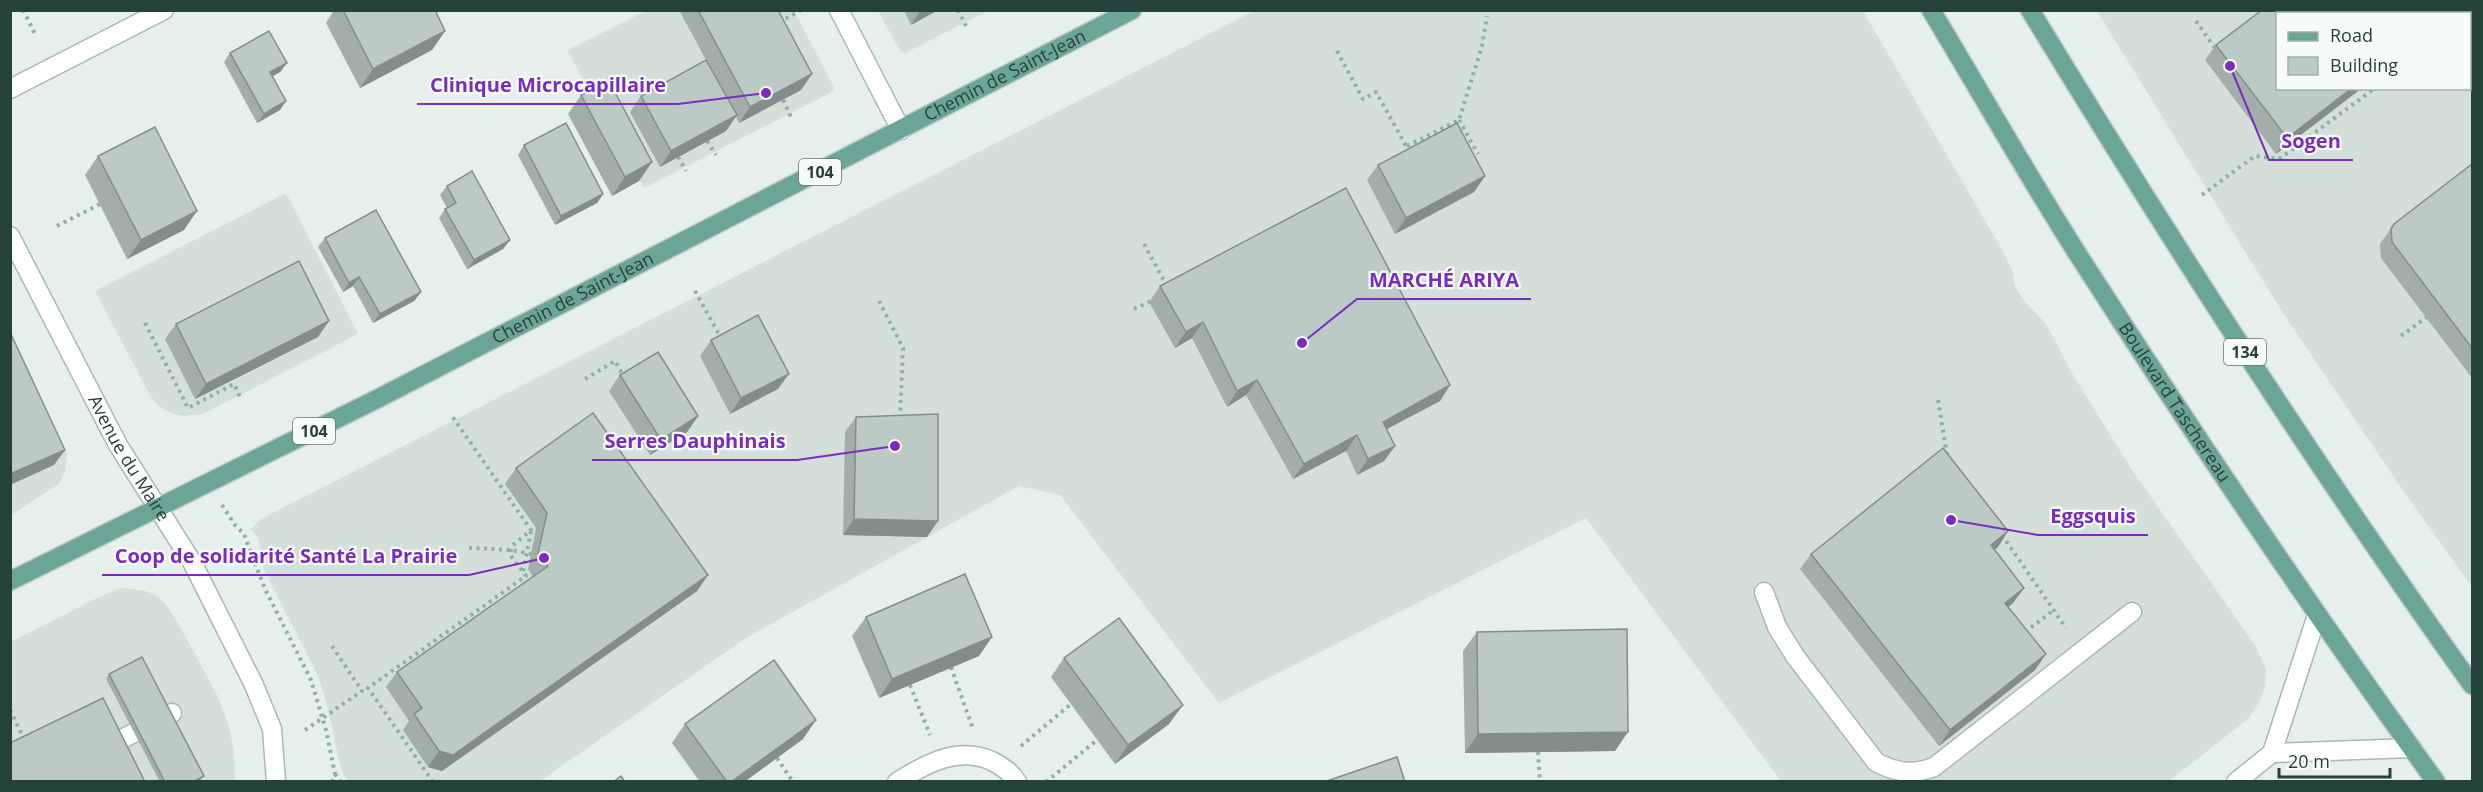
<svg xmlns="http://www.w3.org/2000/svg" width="2483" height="792" viewBox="0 0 2483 792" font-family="'Open Sans',sans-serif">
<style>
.built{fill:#d4dfda;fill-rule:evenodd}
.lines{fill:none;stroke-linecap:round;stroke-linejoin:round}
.minor-casing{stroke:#a8b8b2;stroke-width:21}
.major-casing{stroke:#c2cac8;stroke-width:21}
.path{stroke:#86b3a5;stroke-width:4;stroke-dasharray:3 4.5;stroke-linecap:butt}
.minor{stroke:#fff;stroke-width:18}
.major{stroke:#6aa596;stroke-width:18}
.wall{fill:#a1aea9}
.shaded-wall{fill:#838d89}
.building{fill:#bbcac4;stroke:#838d89;stroke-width:1.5}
.labels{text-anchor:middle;stroke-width:4.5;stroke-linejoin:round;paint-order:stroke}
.shield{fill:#f7fbf9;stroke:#637a73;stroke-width:1.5}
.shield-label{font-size:16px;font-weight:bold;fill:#24423a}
.street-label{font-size:18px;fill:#24423a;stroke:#f7fbf9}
.leader{fill:none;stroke:#7b2cbf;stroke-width:2}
.callout-dot{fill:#7b2cbf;stroke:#f7fbf9;stroke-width:2}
.callout-label{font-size:20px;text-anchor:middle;font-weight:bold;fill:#7b2cbf;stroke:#f7fbf9;stroke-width:4.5;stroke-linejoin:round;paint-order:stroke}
</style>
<rect width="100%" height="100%" fill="#e6efeb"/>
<g class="built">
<polygon points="646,11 794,11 834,87 832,92 644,188 567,50"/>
<polygon points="878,11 988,11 905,53 901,51 894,40"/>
<polygon points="1254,11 1863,11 2005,255 2013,273 2015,286 2022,298 2046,324 2072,373 2132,470 2255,645 2266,669 2265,688 2258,704 2248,719 2169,781 1781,781 1586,518 1219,703 1060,495 1019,486 746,638 540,781 349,781 343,774 339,761 328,708 318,676 264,570 258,538 251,529 261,519"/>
<path d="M 2097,11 L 2472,11 L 2472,587 L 2400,486 L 2281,310 ZM 2278,14 L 2470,14 L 2470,88 L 2278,88 Z"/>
<polygon points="286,193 358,334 203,414 185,416 173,414 160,407 151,397 95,291"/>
<polygon points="10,343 67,454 65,471 59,484 11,515"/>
<polygon points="121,588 142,590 156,595 166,604 183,632 217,695 229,726 234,752 235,781 11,782 11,642 97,598"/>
</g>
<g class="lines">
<defs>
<g id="minor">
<polyline points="839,10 901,130"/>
<polyline points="10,89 164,10"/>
<path id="s1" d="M 10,236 L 118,445 L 192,562 L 254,685 L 272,729 L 276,782"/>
<path d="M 1764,592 L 1777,627 L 1795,656 L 1876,762 C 1896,773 1913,775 1934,767 L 2132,612"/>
<polyline points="122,739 172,713"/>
<polyline points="2272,753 2412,748"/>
<path d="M 897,782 C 927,763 958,746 992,761 C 1002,766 1011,772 1017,782"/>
<polyline points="2236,782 2272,753 2317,615"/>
</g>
<g id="major">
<path id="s2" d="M 1931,10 C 1980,91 2026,173 2077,253 C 2192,432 2311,609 2436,782"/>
<path d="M 2030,10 C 2170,240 2316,467 2472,685"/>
<path id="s3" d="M 10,581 L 377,399 L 1132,10"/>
</g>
</defs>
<use href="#minor" class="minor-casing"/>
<use href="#major" class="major-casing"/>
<g class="path">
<polyline points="23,10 36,36"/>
<polyline points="958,10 966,26"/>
<polyline points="2470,19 2472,17"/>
<polyline points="2196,21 2217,51"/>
<polyline points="779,22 800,11"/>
<polyline points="1337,51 1363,99 1376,92 1410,153"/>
<polyline points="783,100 791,117"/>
<polyline points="1459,120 1478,154"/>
<polyline points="707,141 716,155"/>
<polyline points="1407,146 1459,120 1482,46 1487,16"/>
<polyline points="678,157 686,171"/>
<polyline points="2202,195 2255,156 2279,159 2375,88"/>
<polyline points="57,226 100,204"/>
<polyline points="1144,244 1168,288"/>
<polyline points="695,291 721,338"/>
<polyline points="879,301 903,348 900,418"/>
<polyline points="1134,309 1153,300"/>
<polyline points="145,323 188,408 234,384 241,399"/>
<polyline points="2401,336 2427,317"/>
<polyline points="585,379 615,361 624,377"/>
<polyline points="1938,400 1947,455"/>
<polyline points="222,505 235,525 244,534 265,589 311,680 326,730 335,774 332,782"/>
<polyline points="2002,535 2066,628"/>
<polyline points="469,548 511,550 531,554"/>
<polyline points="523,571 531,531"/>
<polyline points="2025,632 2054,610"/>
<polyline points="951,667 973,729"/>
<polyline points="910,685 930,735"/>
<polyline points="10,710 25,741"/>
<polyline points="305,730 362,691 330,643"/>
<polyline points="1021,746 1071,704"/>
<polyline points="1538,752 1540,782"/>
<polyline points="777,758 793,782"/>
<polyline points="335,774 341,782"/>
<polyline points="433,782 368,688 526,576 510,555 512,546 531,530 452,416"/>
<polyline points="1046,782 1097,740"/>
</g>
<use href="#minor" class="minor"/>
<use href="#major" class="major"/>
</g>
<g class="wall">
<polygon points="334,10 435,10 445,31 432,50 360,88 326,23"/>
<polygon points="679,10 778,10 801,90 739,123 736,116 726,131 660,167 630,112 641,96 706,60"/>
<polygon points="904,10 938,10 911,25"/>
<polygon points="2262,10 2465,10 2461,14 2277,14 2362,88 2276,154 2205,60 2216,45"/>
<polygon points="230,53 287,63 280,72 273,76 280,110 257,123 224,62"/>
<polygon points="581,95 652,162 639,181 612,196 568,114"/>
<polygon points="524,145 603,194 597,203 555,225 518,155"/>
<polygon points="98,156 184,230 127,259 85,175"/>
<polygon points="2472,164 2472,378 2381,258 2380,244 2394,224"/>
<polygon points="1378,165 1485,176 1474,192 1395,234 1367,180"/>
<polygon points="447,186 510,240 503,249 467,269 439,218 445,209 447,208 440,195"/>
<polygon points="325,238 421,292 414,301 373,323 353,286 343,292 318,247"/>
<polygon points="1160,286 1450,385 1440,401 1386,429 1395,446 1384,461 1357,475 1346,451 1293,479 1246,395 1227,407 1192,338 1175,348 1149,302"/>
<polygon points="176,324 318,337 195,399 165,339"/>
<polygon points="711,340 778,389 730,414 700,356"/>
<polygon points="620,375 698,416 687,432 650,455 609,391"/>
<polygon points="856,417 927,537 843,535 845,432"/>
<polygon points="516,468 708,575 697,591 442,771 428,767 403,730 409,721 386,687 397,672 533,577 528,569 536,528 505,484"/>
<polygon points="2008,531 1998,547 1994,550 2024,588 2013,603 2008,607 2046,654 2035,670 1939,746 1800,569 1811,554"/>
<polygon points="866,617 979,656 879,698 852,636"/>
<polygon points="1477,632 1615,751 1465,753 1463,651"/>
<polygon points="1064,658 1169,724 1115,764 1051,677"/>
<polygon points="109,674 200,781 198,782 160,782 106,679"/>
<polygon points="685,724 803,739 744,782 700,782 672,743"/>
</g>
<g class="shaded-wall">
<polygon points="921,10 938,10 911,25"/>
<polygon points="2456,10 2465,10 2461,14 2452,14"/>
<polygon points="445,31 432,50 360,88 373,69"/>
<polygon points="287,63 280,72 264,81 270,72"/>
<polygon points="812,74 801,90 739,123 750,107"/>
<polygon points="2352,88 2362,88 2276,154 2287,138"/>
<polygon points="286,101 280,110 257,123 264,114"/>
<polygon points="737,115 726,131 660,167 671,151"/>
<polygon points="652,162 639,181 612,196 625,177"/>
<polygon points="1485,176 1474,192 1395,234 1406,218"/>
<polygon points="603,194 597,203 555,225 561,216"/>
<polygon points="197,211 184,230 127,259 141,240"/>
<polygon points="510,240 503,249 467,269 474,260"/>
<polygon points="359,277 353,286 343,292 349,283"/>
<polygon points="421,292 414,301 373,323 380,314"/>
<polygon points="329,321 318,337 195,399 206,384"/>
<polygon points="1203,322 1192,338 1175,348 1186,332"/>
<polygon points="789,374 778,389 730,414 741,398"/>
<polygon points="1257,380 1246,395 1227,407 1237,391"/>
<polygon points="1450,385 1440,401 1372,437 1383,422"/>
<polygon points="698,416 687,432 650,455 661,440"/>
<polygon points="1357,435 1346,451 1293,479 1304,464"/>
<polygon points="1395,446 1384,461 1357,475 1368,459"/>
<polygon points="65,450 54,465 10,485 10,474"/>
<polygon points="854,519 938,521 927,537 843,535"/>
<polygon points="2008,531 1998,547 1980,561 1991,545"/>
<polygon points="708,575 697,591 442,771 428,767 439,751"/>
<polygon points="2024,588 2013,603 1994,619 2005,603"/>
<polygon points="992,637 979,656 879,698 892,679"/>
<polygon points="2046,654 2035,670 1939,746 1950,730"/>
<polygon points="1183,705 1169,724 1115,764 1128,745"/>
<polygon points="816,720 803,739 744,782 731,782"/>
<polygon points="1628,732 1615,751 1465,753 1478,734"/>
<polygon points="204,776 198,782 193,782"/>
</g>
<g class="building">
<polygon points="343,10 435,10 445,31 373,69"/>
<polygon points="698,10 778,10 812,74 750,107"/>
<polygon points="2262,10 2456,10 2452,14 2277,14 2277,88 2352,88 2287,138 2216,45"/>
<polygon points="269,31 287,63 270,72 286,101 264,114 230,53"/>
<polygon points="706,60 737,115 671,151 641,96"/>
<polygon points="609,81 652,162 625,177 581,95"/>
<polygon points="566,123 603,194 561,216 524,145"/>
<polygon points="1457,123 1485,176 1406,218 1378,165"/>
<polygon points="155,127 197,211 141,240 98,156"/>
<polygon points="2472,164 2472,348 2392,242 2391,229 2394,224"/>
<polygon points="472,171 510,240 474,260 445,209 456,203 447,186"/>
<polygon points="1346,188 1450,385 1383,422 1395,446 1368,459 1357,435 1304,464 1257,380 1237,391 1203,322 1186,332 1160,286"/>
<polygon points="376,210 421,292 380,314 359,277 349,283 325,238"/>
<polygon points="299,261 329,321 206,384 176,324"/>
<polygon points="758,315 789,374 741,398 711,340"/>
<polygon points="10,332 65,450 10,474"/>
<polygon points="658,352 698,416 661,440 620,375"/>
<polygon points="593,413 708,575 453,755 439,751 414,714 422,708 397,672 548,566 538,553 547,513 516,468"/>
<polygon points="938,414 938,521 854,519 856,417"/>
<polygon points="1943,448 2008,531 1991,545 2024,588 2005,603 2046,654 1950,730 1811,554"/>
<polygon points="965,574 992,637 892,679 866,617"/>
<polygon points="1119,618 1183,705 1128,745 1064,658"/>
<polygon points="1627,629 1628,732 1478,734 1477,632"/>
<polygon points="142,657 204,776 193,782 165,782 109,674"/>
<polygon points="774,660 816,720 731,782 727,782 685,724"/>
<polygon points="103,698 145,782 10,782 10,743"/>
<polygon points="1397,757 1405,782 1324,782"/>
<polygon points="621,776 625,782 613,782"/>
</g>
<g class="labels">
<g class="shield">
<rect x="799" y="159" width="42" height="26" rx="4.5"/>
<rect x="2224" y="339" width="42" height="26" rx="4.5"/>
<rect x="293" y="418" width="42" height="26" rx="4.5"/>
</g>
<g class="shield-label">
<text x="820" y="178">104</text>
<text x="2245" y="358">134</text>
<text x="314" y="437">104</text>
</g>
<g class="street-label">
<text dy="6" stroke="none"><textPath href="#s3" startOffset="1116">Chemin de Saint-Jean</textPath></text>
<text dy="6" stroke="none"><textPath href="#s3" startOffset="630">Chemin de Saint-Jean</textPath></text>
<text dy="6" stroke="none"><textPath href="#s2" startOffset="462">Boulevard Taschereau</textPath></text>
<text dy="6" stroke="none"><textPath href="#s1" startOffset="252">Avenue du Maire</textPath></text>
</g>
</g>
<path class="leader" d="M766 93L678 104H417M2230 66L2269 160H2353M1302 343L1357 299H1531M895 446L797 460H592M1951 520L2038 535H2148M544 558L469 575H102"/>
<g class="callout-dot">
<circle cx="766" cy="93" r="6"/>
<circle cx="2230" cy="66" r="6"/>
<circle cx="1302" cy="343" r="6"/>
<circle cx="895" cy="446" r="6"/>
<circle cx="1951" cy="520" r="6"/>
<circle cx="544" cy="558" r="6"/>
</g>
<g class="callout-label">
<text x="548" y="92">Clinique Microcapillaire</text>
<text x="2311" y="148">Sogen</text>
<text x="1444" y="287">MARCHÉ ARIYA</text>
<text x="695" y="448">Serres Dauphinais</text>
<text x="2093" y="523">Eggsquis</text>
<text x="286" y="563">Coop de solidarité Santé La Prairie</text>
</g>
<rect width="2483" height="792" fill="none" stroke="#24423a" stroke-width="24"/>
<rect x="2276" y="12" width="195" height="78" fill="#f7fbf9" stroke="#a3b1ad" stroke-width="1.5"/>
<rect x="2288" y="32" width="30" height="9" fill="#6aa596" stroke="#a3b1ad" stroke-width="1.5"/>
<text x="2330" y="42" font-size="18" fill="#24423a">Road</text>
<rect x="2288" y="57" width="30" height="18" fill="#bbcac4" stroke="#a3b1ad" stroke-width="1.5"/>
<text x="2330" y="72" font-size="18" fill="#24423a">Building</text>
<path d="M2279 768v9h111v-9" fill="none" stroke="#24423a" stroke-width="3"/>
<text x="2288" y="768" font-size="18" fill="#24423a" stroke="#f7fbf9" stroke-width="4.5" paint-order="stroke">20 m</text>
</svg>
